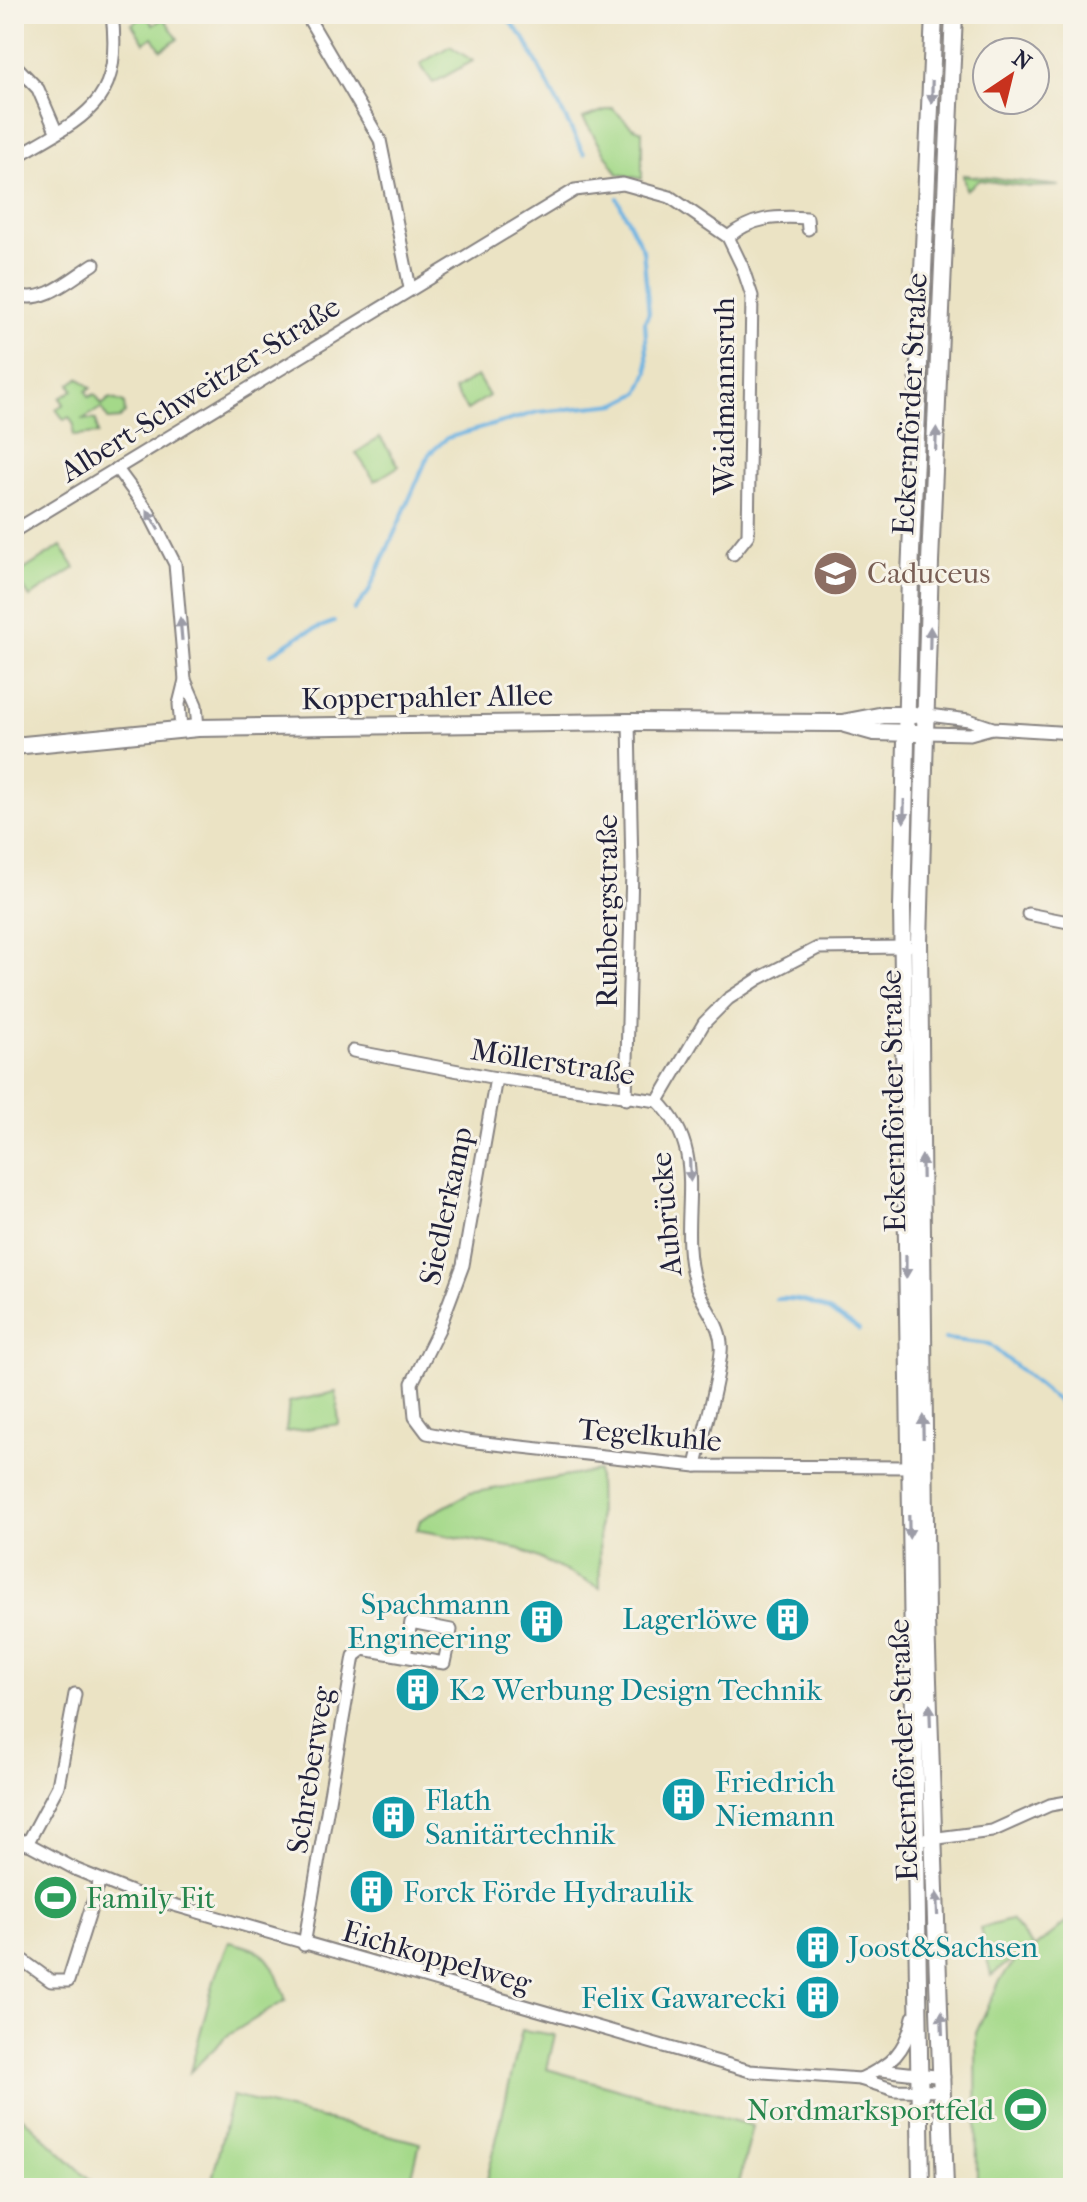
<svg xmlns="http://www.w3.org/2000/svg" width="1087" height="2202" viewBox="0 0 1087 2202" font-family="'IM FELL French Canon',serif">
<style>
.green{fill:#a4d989;stroke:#637e62;stroke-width:2}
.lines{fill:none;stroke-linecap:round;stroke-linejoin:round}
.stream{stroke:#6bb2e2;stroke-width:4}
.street-casing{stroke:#868280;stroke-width:15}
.secondary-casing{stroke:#868280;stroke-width:20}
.street{stroke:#fff;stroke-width:11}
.secondary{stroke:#fff;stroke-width:16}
.oneway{fill:#9c9ca7}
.labels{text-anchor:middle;stroke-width:6;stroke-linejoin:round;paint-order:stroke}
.street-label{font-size:30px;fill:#22223b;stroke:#f7f3e8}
.education-label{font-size:30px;fill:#785e54;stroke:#f7f3e8;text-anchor:start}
.culture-label{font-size:30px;fill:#0d838f;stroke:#f7f3e8;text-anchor:start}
.leisure-label{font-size:30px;fill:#27864d;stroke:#f7f3e8;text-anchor:start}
</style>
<rect width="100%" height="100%" fill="#f7f3e8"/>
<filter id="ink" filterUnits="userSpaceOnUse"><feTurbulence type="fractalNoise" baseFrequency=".0125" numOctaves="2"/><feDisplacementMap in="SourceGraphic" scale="16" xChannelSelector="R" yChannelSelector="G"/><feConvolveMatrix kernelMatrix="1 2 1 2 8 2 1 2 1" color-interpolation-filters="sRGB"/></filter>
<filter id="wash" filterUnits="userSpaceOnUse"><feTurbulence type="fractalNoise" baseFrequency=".006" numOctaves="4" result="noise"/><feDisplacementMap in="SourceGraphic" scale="32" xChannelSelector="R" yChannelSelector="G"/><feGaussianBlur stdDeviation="1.8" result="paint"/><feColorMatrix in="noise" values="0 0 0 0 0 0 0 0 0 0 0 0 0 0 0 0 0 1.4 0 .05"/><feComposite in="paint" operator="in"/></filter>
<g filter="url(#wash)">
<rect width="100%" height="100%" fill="#ebe3c4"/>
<g class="green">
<polygon points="146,15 153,25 164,18 178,39 161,50 153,37 144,43 132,24"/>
<polygon points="450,46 473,61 433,83 420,64"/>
<polygon points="612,108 632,127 642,131 642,179 618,174 583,118"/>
<polygon points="963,175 1060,186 1031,187 979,180 966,190"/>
<polygon points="477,376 489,396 467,410 454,390"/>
<polygon points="79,378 91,388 86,391 89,397 95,394 102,405 110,398 124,403 125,413 120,419 109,420 101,408 83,419 96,420 98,434 73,436 74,425 69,417 64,420 56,409 64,404 60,398 73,390 70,384"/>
<polygon points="380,437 399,466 375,481 356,453"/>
<polygon points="61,546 75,568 30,597 16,575"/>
<polygon points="1073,1345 1073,1399 1062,1389"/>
<polygon points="336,1392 339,1424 286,1432 289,1402"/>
<polygon points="598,1471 600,1588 520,1549 417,1530 420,1520 470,1493"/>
<polygon points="1073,1917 1073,2188 977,2188 976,2033 999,1982 1014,1962 1012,1959 991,1976 980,1928 1011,1920 1034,1948"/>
<path d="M 229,1942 C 271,1950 272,1962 286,2000 L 227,2036 L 190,2072 L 215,1977 Z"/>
<polygon points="522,2030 555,2035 547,2069 753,2126 738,2188 485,2188"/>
<polygon points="232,2096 420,2143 409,2188 210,2188"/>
<polygon points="14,2109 99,2188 14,2188"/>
</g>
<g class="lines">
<g class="stream">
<polyline points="503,14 524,38 584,154"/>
<polyline points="354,610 368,593 429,454 447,438 538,412 617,404 639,393 648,372 645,321 649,313 643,250 617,198"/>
<polyline points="271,654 304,633 334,622"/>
<path d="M 776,1299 C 810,1296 832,1312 859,1330"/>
<polyline points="945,1339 989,1344 1073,1414"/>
</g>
</g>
</g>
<g filter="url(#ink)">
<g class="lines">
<defs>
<g id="street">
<polyline points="306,14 380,140 410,288"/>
<polyline points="14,64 38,89 56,131"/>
<path d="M 14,158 C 85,116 123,106 112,14"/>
<path d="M 728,237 C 752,217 776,216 807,218 L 808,229"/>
<path d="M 14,293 C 40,308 72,278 94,264"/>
<polyline points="117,469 148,511 175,564 185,680 179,704 181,729"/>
<polyline points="14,531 575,190 623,184 670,197 728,237 742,266 752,296 748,535 733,554"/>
<polyline points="185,680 196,705 198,728"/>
<polyline points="928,715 969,720 993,728 1073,733"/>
<polyline points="927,733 970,734 992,728"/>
<polyline points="1028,914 1073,923"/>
<polyline points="353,1051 496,1078 658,1101 704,1023 728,999 760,978 818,948 907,947"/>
<polyline points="496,1078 463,1265 439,1329 412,1383 415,1417 427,1433 467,1441 696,1466 915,1467"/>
<polyline points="626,1099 632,869 629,722"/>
<path d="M 658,1101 C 713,1156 675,1218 695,1283 C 702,1306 724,1326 721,1352 C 717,1390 704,1429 696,1466"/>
<polyline points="14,1836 77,1870 136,1894 750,2071 860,2079 895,2090 944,2091"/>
<polyline points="915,1841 992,1831 1050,1805 1073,1801"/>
<polyline points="27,1844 58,1786 75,1694"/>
<polyline points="304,1945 354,1656 363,1649 444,1663 451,1630 411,1622 405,1656"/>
<polyline points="14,1954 51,1981 68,1981 100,1880"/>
<polyline points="881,2070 944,2077"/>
<path d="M 860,2079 C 891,2065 906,2052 913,2017"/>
</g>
<g id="secondary">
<polyline points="845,724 874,732 917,733"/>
<polyline points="14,746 198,728 629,722 842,723 884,715 915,715"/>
<polyline points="921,2188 902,908 910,575 934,14"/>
<polyline points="945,2188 926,1621 919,942 930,562 954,14"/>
</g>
</defs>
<use href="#street" class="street-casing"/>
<use href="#secondary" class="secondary-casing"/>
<use href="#street" class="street"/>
<use href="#secondary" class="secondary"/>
</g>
<defs><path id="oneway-solid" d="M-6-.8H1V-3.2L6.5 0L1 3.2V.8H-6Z" transform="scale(2)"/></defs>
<g class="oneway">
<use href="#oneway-solid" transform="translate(932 92) rotate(91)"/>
<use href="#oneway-solid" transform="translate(936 439) rotate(-88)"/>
<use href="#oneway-solid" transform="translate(153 520) rotate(-120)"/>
<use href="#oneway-solid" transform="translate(181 629) rotate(-95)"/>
<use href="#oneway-solid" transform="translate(930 638) rotate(-89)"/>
<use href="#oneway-solid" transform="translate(904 811) rotate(91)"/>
<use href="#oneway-solid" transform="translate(922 1167) rotate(-91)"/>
<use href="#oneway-solid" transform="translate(690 1170) rotate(88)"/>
<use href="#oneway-solid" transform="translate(906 1267) rotate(90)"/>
<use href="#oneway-solid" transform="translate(923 1427) rotate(-91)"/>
<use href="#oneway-solid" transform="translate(909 1527) rotate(89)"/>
<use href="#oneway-solid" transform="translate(930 1715) rotate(-92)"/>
<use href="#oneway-solid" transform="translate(937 1904) rotate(-93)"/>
<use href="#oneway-solid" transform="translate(942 2023) rotate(-92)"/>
</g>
</g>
<defs>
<symbol id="university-disc" viewBox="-11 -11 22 22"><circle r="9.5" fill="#8d6e63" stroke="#f7f3e8"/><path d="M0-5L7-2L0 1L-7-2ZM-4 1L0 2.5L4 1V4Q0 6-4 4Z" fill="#fff"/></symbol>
<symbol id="building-disc" viewBox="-11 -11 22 22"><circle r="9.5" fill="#0f9aa8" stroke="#f7f3e8"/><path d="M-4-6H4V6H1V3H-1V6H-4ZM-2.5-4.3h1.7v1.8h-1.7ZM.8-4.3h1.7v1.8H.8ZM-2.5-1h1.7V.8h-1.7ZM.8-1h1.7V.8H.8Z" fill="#fff"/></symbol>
<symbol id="stadium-disc" viewBox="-11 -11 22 22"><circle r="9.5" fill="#2e9e5b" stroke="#f7f3e8"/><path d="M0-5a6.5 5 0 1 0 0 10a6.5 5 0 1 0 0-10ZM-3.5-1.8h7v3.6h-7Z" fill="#fff"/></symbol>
</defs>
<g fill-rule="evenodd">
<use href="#university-disc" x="810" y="548" width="51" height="51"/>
<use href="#building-disc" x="762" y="1594" width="51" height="51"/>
<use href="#building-disc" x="516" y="1596" width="51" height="51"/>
<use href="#building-disc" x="392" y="1664" width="51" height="51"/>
<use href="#building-disc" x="658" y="1774" width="51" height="51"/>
<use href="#building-disc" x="368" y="1792" width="51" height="51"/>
<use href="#building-disc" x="346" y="1866" width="51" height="51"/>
<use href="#stadium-disc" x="30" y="1872" width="51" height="51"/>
<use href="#building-disc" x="792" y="1922" width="51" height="51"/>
<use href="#building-disc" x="792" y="1972" width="51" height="51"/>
<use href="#stadium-disc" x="1000" y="2084" width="51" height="51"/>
</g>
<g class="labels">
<g class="street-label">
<text transform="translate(200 389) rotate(-32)" y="10">Albert-Schweitzer-Straße</text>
<text transform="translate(724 396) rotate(-90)" y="10">Waidmannsruh</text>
<text transform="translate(910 404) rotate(-87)" y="10">Eckernförder Straße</text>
<text transform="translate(427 697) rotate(-1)" y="10">Kopperpahler Allee</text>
<text transform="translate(607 911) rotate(-90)" y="10">Ruhbergstraße</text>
<text transform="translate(553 1062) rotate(9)" y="10">Möllerstraße</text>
<text transform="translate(893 1101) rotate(-91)" y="10">Eckernförder Straße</text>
<text transform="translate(446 1206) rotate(-78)" y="10">Siedlerkamp</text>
<text transform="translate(666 1214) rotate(-95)" y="10">Aubrücke</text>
<text transform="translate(650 1435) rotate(5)" y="10">Tegelkuhle</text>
<text transform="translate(903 1750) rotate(-92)" y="10">Eckernförder Straße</text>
<text transform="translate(310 1770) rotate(-81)" y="10">Schreberweg</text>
<text transform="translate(437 1957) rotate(16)" y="10">Eichkoppelweg</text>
</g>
<g class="education-label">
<text x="867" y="583">Caduceus</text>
</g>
<g class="culture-label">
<text x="510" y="1614" text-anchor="end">Spachmann<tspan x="510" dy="34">Engineering</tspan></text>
<text x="757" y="1629" text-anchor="end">Lagerlöwe</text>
<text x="449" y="1700">K2 Werbung Design Technik</text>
<text x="715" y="1792">Friedrich<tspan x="715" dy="34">Niemann</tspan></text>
<text x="425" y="1810">Flath<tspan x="425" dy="34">Sanitärtechnik</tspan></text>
<text x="403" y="1902">Forck Förde Hydraulik</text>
<text x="848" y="1957">Joost&amp;Sachsen</text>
<text x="786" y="2008" text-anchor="end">Felix Gawarecki</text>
</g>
<g class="leisure-label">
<text x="86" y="1908">Family Fit</text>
<text x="994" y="2120" text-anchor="end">Nordmarksportfeld</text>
</g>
</g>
<rect width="1087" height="2202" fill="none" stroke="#f7f3e8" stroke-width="48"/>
<g transform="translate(1011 76) rotate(35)"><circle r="38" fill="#f7f3e8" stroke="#a29fa3" stroke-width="2"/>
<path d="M0-6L14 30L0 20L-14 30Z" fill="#c8321e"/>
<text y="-12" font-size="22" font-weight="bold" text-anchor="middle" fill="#22223b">N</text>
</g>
</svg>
